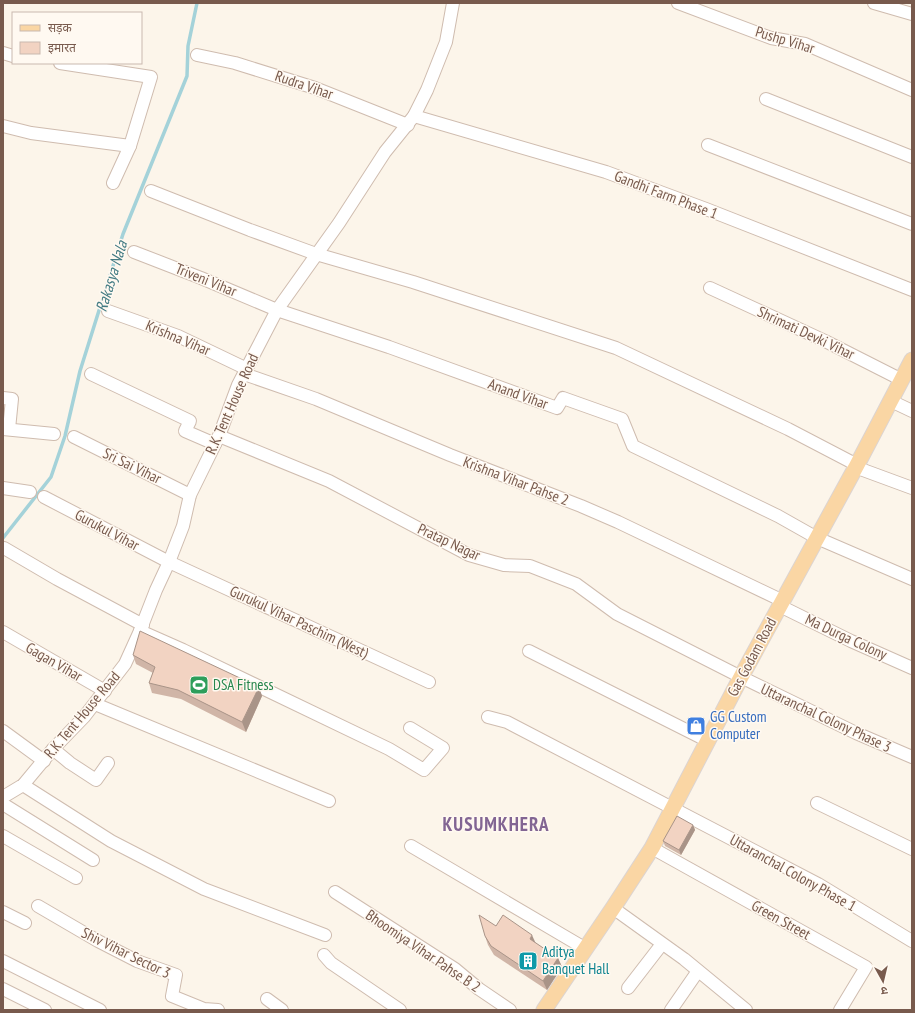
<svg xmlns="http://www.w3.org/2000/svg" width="915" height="1013" viewBox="0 0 915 1013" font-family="'PT Sans Narrow','Noto Sans Devanagari',sans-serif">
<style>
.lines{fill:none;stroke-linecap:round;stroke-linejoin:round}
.stream{stroke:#a4d2d9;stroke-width:3.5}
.minor-casing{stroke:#cfbcaf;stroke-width:14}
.major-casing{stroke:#dcd4d1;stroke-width:17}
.minor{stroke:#fff;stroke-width:12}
.major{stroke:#fad6a4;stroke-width:15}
.wall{fill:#d0b5a7}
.shaded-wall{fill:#a99488}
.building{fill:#f2d3c2;stroke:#a99488}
.labels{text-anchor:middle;stroke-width:3;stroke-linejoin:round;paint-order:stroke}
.street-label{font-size:15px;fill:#785a4d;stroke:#fff9f1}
.leisure-label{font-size:15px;fill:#27864d;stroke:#fff9f1;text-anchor:start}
.shop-label{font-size:15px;fill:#366cbe;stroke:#fff9f1;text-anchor:start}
.culture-label{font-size:15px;fill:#0d838f;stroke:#fff9f1;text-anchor:start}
.water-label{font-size:16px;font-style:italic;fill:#437b83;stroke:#fff9f1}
.district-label{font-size:19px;font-weight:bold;letter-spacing:1px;fill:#826593;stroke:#fff9f1}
</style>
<rect width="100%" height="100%" fill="#fcf5ea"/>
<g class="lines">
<polyline class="stream" points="3,538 51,477 65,436 80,371 123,234 187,76 188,46 197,3"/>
<defs>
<g id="minor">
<polyline points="678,3 771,38 805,44 912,90"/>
<polyline points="874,3 912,14"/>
<polyline points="3,53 13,56"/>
<polyline points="197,55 235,63 315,88 408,125"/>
<polyline points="60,63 151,77 130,146"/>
<polyline points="766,99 912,157"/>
<polyline points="414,116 606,172 706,209 912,290"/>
<polyline points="3,126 31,133 130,146 113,183"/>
<polyline points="708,145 912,224"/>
<polyline points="151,191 250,230 316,254 413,282 616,348 788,429 857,465"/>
<polyline points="134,252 201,278 277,310 389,347 557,408 563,398 622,419 633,446 778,516 817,538 912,579"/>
<polyline points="710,288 825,341 902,380"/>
<polyline points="108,311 178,336 247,369"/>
<polyline points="91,374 190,421 185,431 215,444"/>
<polyline points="244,374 316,399 450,455 581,506 618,522 783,601"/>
<polyline points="3,398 12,399 9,429"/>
<polyline points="891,401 912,411"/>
<polyline points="3,429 54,434"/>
<polyline points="219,436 329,481 469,555 504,565 530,566 576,584 617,614 741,677 856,733 912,757"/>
<polyline points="74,437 190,495"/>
<polyline points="855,467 912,488"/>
<polyline points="3,488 30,492"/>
<polyline points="44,497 169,562 429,682"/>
<polyline points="4,548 57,579 143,625"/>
<polyline points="780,606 851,641 912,668"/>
<polyline points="140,631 183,650 389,749 424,770 443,748 410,728"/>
<polyline points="3,632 105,691"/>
<polyline points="529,651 708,741"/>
<polyline points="95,704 329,801"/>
<polyline points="488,717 507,722 818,884 912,941"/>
<polyline points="3,731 44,761"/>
<polyline points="53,749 70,763 96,780 108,763"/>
<polyline points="23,785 111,841 204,889 325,935"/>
<polyline points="3,797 23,785 53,749 84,717 125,664 140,631 156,590 169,562 183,526 190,495 219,436 238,385 277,310 339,223 385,152 414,116 427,90 446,42 453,3"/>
<polyline points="817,803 912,849"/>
<polyline points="3,804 93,860"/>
<polyline points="3,836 76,878"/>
<polyline points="411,846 586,949"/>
<polyline points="652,848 866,967 840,1010"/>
<polyline points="335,892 455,969 479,989 510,1010"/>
<polyline points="38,906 98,941 137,961 176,975 172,996 204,1009 218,1010"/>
<polyline points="613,908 684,959 746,1010"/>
<polyline points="3,912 25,923"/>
<polyline points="324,955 331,963 400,1010"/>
<polyline points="3,961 100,1010"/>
<polyline points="628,988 662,944"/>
<polyline points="3,989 45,1010"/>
<polyline points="267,999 282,1010"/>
<polyline points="671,1010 698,971"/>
</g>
<polyline id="major" points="544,1010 613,908 652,848 741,677 857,465 912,360"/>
</defs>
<use href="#minor" class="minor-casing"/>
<use href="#major" class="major-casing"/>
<use href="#minor" class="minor"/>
<use href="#major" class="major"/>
</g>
<g class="wall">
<polygon points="133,655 259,687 262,696 246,732 181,699 152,693 149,683 153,673 136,664"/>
<polygon points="693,825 695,830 681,855 665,846 663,841"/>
<polygon points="496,926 535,943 558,958 562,967 547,990 494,955 488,945 485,936"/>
</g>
<g class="shaded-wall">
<polygon points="259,687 262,696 246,732 242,722"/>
<polygon points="693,825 695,830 681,855 679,850"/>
<polygon points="532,935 536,944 530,939"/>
<polygon points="558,958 562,967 547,990 543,981"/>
</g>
<g class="building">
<polygon points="140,631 259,687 242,722 178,690 149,683 155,667 133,655"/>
<polygon points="677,816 693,825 679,850 663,841"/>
<polygon points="479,915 496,926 503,915 532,935 530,939 558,958 543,981 491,946 485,936"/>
</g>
<defs>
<symbol id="stadium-square" viewBox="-11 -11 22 22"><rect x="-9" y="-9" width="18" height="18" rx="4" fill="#2e9e5b" stroke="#fff9f1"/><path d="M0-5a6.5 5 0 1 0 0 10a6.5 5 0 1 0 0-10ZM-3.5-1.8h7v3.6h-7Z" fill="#fff"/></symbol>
<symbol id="shop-square" viewBox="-11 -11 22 22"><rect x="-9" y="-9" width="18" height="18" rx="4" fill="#3f7fe0" stroke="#fff9f1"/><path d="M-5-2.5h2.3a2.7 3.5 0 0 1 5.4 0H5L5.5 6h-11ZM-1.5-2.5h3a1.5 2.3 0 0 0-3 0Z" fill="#fff"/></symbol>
<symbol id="building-square" viewBox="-11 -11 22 22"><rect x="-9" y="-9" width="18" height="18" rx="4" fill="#0f9aa8" stroke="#fff9f1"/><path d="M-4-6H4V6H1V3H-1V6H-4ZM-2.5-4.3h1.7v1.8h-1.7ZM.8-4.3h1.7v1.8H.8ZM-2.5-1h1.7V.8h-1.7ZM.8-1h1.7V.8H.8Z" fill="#fff"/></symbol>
</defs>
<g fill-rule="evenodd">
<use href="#stadium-square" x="188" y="674" width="22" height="22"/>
<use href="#shop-square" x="685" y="715" width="22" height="22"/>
<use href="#building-square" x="517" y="950" width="22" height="22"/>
</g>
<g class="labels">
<g class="street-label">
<text transform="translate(785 40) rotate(17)" y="5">Pushp Vihar</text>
<text transform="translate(304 85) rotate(19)" y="5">Rudra Vihar</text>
<text transform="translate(666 195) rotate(21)" y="5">Gandhi Farm Phase 1</text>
<text transform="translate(206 280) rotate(22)" y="5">Triveni Vihar</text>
<text transform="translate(806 333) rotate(25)" y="5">Shrimati Devki Vihar</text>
<text transform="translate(178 338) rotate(23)" y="5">Krishna Vihar</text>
<text transform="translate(518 394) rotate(20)" y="5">Anand Vihar</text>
<text transform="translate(232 404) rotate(-66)" y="5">R.K. Tent House Road</text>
<text transform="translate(132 466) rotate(26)" y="5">Sri Sai Vihar</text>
<text transform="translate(516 481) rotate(21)" y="5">Krishna Vihar Pahse 2</text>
<text transform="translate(107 530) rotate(28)" y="5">Gurukul Vihar</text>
<text transform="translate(449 542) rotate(25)" y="5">Pratap Nagar</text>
<text transform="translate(299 622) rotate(25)" y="5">Gurukul Vihar Paschim (West)</text>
<text transform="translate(846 637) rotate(25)" y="5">Ma Durga Colony</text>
<text transform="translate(752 657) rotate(-62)" y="5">Gas Godam Road</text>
<text transform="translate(54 662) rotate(30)" y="5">Gagan Vihar</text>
<text transform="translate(82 715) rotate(-50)" y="5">R.K. Tent House Road</text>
<text transform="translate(826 718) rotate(25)" y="5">Uttaranchal Colony Phase 3</text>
<text transform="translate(793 873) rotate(29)" y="5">Uttaranchal Colony Phase 1</text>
<text transform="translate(781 920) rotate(29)" y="5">Green Street</text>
<text transform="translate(423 951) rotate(34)" y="5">Bhoomiya Vihar Pahse B 2</text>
<text transform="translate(126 953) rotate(26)" y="5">Shiv Vihar Sector 3</text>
</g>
<g class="leisure-label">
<text x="213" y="690">DSA Fitness</text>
</g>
<g class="shop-label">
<text x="710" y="722">GG Custom<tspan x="710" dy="17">Computer</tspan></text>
</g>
<g class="culture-label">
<text x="542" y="957">Aditya<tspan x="542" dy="17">Banquet Hall</tspan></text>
</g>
<g class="water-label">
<text transform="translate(111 276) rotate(-73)" y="6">Rakasya Nala</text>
</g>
<g class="district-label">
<text x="496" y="831">KUSUMKHERA</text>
</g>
</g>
<rect width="915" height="1013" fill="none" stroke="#785a4d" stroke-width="8"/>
<rect x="12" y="12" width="130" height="52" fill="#fff9f1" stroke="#c9b9af"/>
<rect x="20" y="25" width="20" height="6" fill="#fad6a4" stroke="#c9b9af"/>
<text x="48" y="32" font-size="12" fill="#785a4d">सड़क</text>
<rect x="20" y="42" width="20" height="12" fill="#f2d3c2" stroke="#c9b9af"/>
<text x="48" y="52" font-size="12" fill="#785a4d">इमारत</text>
<g transform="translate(883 981) rotate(172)" stroke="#fff9f1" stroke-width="3" paint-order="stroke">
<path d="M0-3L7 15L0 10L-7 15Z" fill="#785a4d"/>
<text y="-6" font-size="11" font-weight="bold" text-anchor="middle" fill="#785a4d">उ</text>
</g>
</svg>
